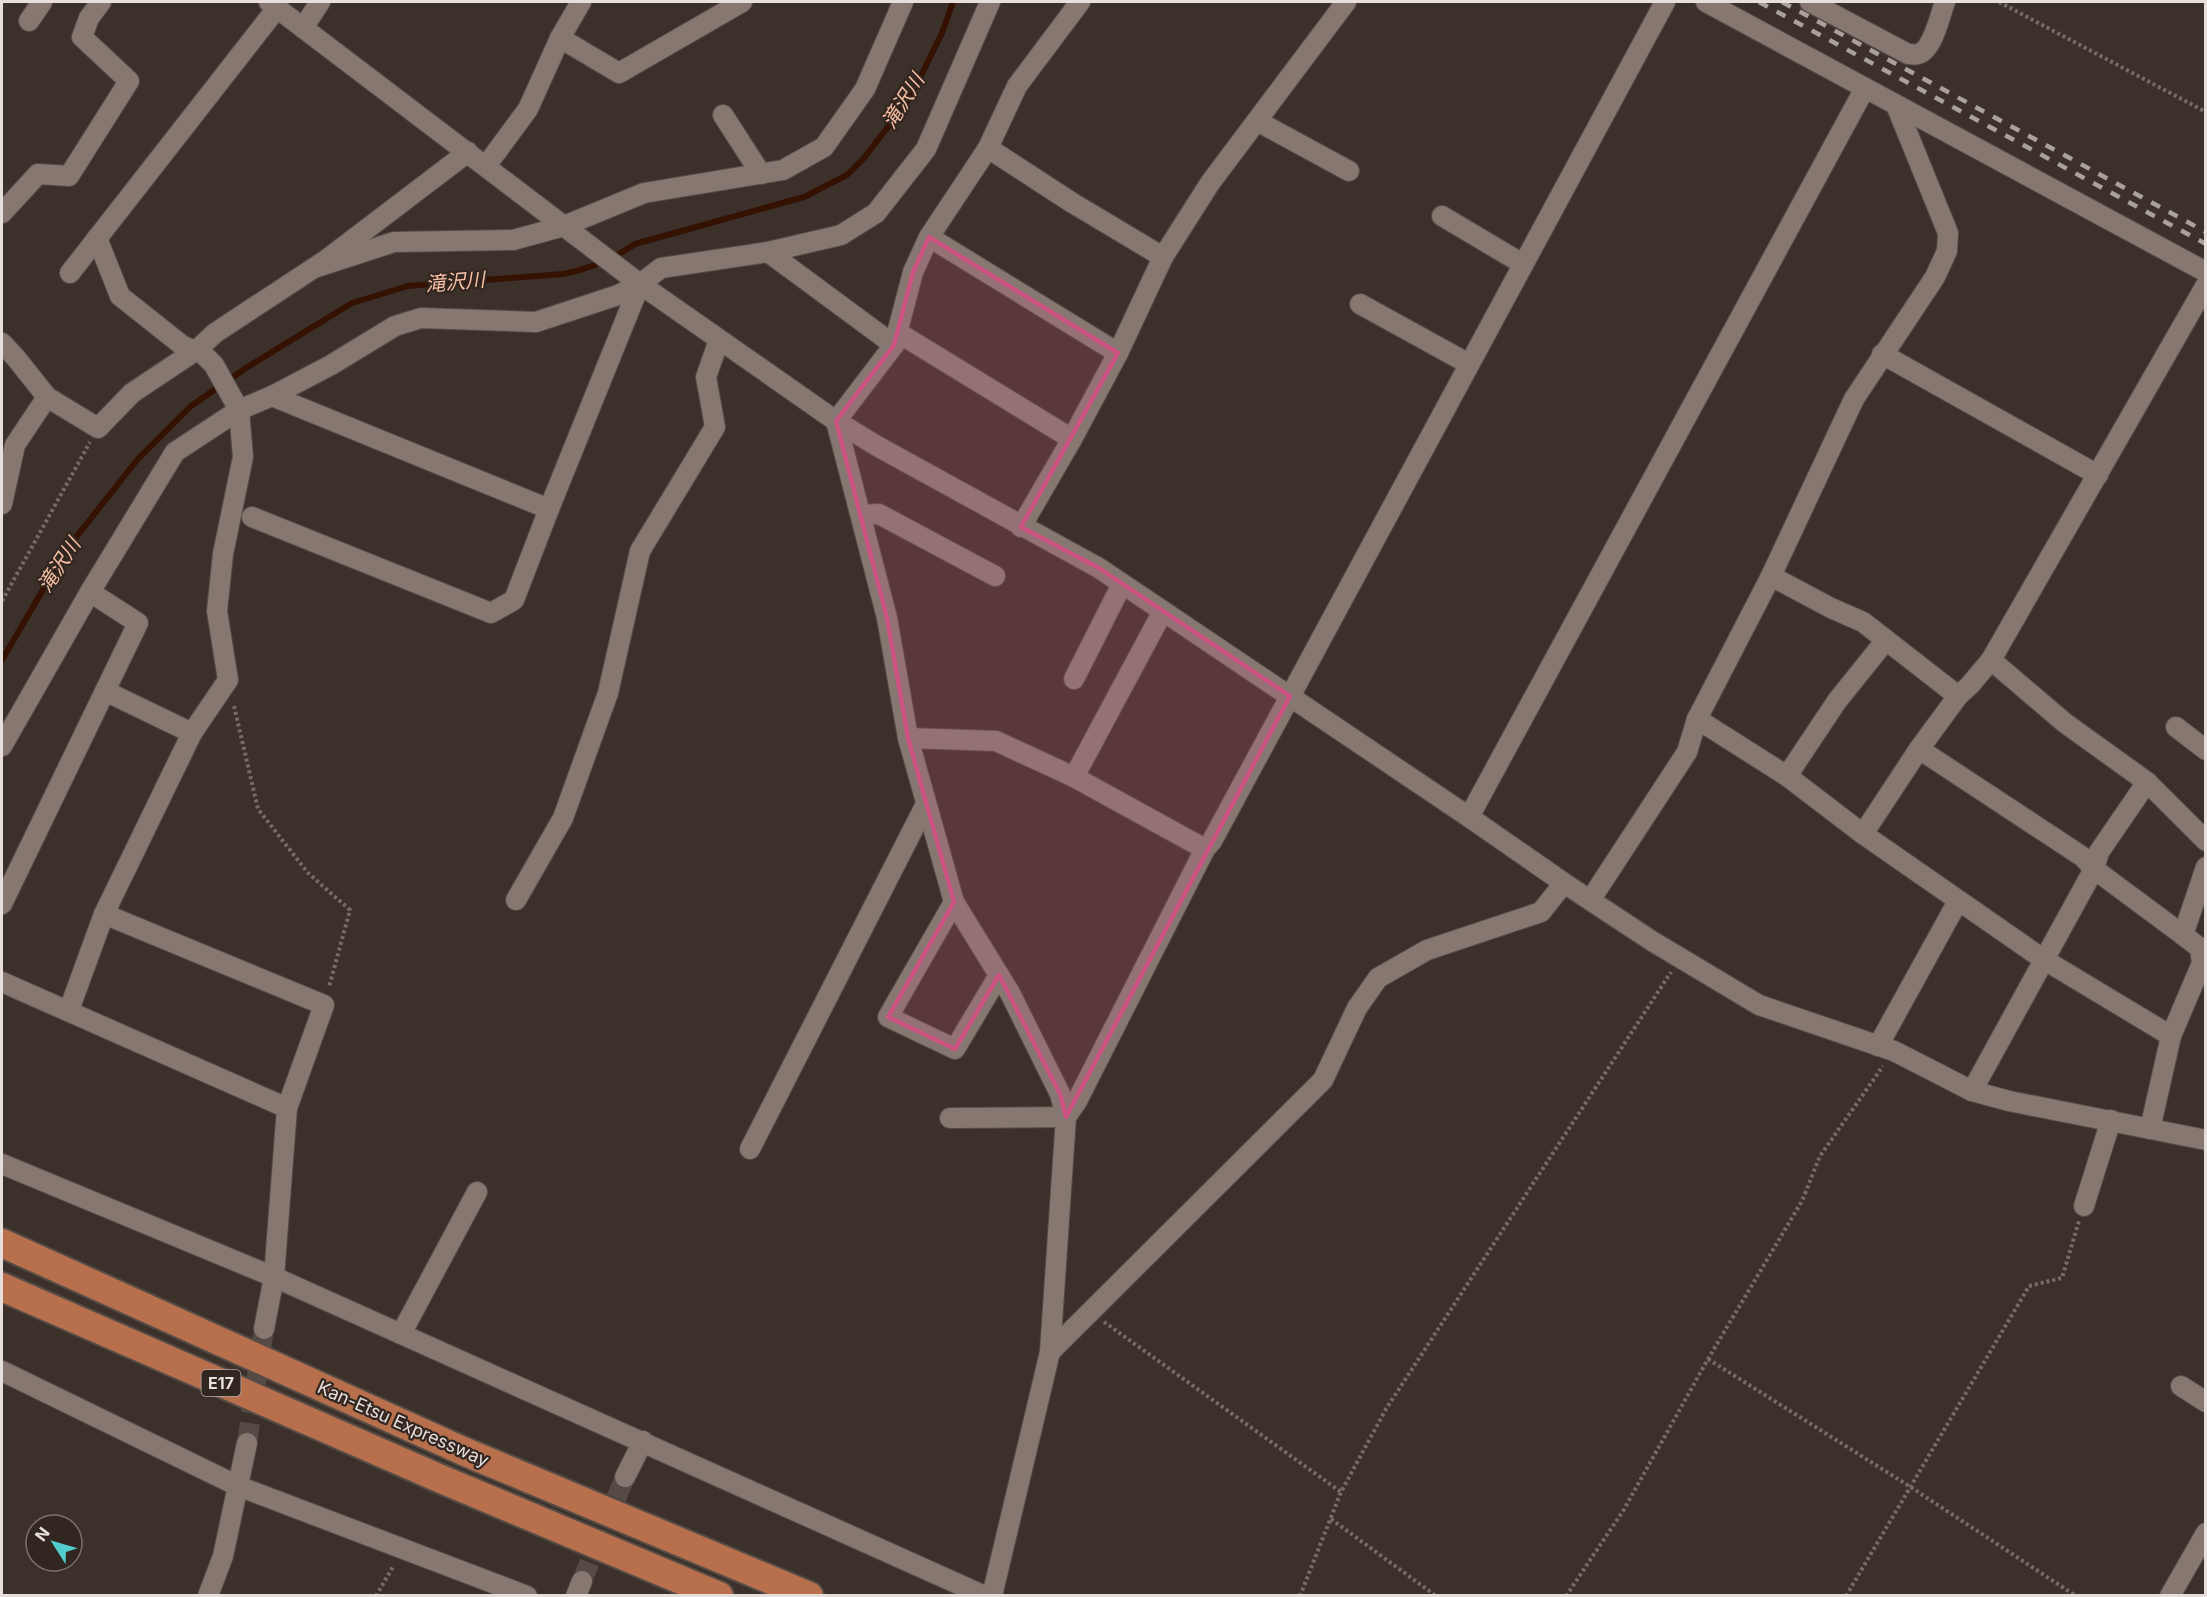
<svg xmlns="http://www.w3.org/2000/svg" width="2207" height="1597" viewBox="0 0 2207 1597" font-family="Inter,'Noto Sans JP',sans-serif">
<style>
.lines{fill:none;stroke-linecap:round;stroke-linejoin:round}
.stream{stroke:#341101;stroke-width:6}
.minor-tunnel{stroke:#564a45;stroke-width:20;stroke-dasharray:20 10;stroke-linecap:butt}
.minor-casing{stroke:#564c47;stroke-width:22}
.highway-casing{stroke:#564c47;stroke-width:32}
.path{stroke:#766c67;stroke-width:4;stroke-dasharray:3 3;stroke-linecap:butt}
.minor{stroke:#867871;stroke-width:20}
.highway{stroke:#b8704c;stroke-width:28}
.rail{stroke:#aaa09c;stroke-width:4.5;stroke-dasharray:10 10;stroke-linecap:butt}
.marked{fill:#cd5482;fill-opacity:0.2;stroke:#cd5482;stroke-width:4.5;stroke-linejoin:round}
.labels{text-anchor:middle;stroke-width:4.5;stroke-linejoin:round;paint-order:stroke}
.shield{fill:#322620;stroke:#b1a8a4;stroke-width:1.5}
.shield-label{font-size:16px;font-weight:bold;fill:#e7dfdc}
.street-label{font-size:18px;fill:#e7dfdc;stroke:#322620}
.water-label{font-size:20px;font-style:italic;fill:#f7bfa4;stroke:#322620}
</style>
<rect width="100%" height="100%" fill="#3c302a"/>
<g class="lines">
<path class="stream" d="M 2,660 L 66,550 L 137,460 L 191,406 L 246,368 L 352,303 L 408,286 L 563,274 C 588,269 615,258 635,244 L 804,197 L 847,175 L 864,158 L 910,98 L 942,33 L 953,2"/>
<g class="minor-tunnel">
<polyline points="247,1443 264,1329"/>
<polyline points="582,1581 625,1477"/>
</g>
<defs>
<g id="minor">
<polyline points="269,2 640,284 836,421 877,446 1099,568 1469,817 1564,883 1652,941 1759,1005 1894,1051 1972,1091 2009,1101 2206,1140"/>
<polyline points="1706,2 2206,272"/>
<path d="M 1810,2 L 1908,54 C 1912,54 1915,55 1918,54 C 1933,50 1940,15 1945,2"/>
<polyline points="29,21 42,2"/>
<polyline points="303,28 320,2"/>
<polyline points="560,38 619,73 742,2"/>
<polyline points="723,115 761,174"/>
<polyline points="1257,121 1349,171"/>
<polyline points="988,148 1071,202 1163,257"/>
<polyline points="486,166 528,109 560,38 581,2"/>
<polyline points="2,213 38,174 69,176 129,81 82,37 89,18 101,2"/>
<polyline points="1442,216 1523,264"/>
<polyline points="929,237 1118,353"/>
<polyline points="97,238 120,296 183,346 195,351"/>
<polyline points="768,252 894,345"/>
<polyline points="314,268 394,242 513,240 564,226 644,193 783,170 824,147 865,89 903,2"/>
<polyline points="70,273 277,8"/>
<polyline points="1360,304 1469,364"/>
<polyline points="897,332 1072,439"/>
<polyline points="2,343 16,358 47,397 98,428 132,393 198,349 214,365 239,410 243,457 223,554 217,611 228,680 192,733"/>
<polyline points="198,349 215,333 326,260 468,152"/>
<polyline points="1882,354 2098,475"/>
<polyline points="272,396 549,509"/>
<polyline points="2,504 15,445 47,397"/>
<polyline points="861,515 879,514 995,576"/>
<polyline points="252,517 491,613 514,600 549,509 640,284"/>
<polyline points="1021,527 1072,439 1118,353 1163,257 1210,183 1346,2"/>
<polyline points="1771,576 1831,608 1863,622 1958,696"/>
<polyline points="90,592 138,623 105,691"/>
<polyline points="1991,660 2065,723 2147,782 2206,841"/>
<polyline points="1074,679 1122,584"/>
<polyline points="1697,719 1787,776 1863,834 2043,959 2171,1036"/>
<polyline points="2176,727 2206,750"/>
<polyline points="908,738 996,741 1074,777 1205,849"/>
<polyline points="2,746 90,592 175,452 239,410 272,396 331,365 395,326 421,318 536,322 618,295 640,284 661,268 768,252 841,235 876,213 926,149 990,2"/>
<polyline points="1919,749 2083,857 2094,869 2183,935"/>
<polyline points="1787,776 1837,701 1886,640"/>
<polyline points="1074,777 1163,611"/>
<polyline points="1469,817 1865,88"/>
<polyline points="1863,834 1919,749 1958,696 1970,685 1991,660 2206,285"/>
<polyline points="1591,899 1687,752 1697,719 1771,576 1854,399 1935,277 1947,251 1948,233 1896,105"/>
<polyline points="516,900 563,818 608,693 640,551 715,427 706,377 719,340"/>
<polyline points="954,902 888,1017 955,1049 999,975"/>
<polyline points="2,904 105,691 192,733 104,914 69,1010"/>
<polyline points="104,914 324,1005 287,1108 274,1277 264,1329"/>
<polyline points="2,982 287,1108"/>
<polyline points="1878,1046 1958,901"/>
<polyline points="1972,1091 2094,869 2099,852 2147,782"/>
<polyline points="950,1118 1066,1117 1077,1101 1205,849 1212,841 1665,2"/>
<polyline points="2150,1129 2171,1036 2202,963 2200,948 2183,935 2206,867"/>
<polyline points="750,1149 926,804"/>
<polyline points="2,1164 274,1277 985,1596"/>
<polyline points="2084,1206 2111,1120"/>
<polyline points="401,1334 477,1192"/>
<polyline points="1050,1352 1323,1080 1357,1008 1378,978 1427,950 1541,912 1564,883"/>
<polyline points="2,1371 238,1486 527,1596"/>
<polyline points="2181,1386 2206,1402"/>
<polyline points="625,1477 643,1441"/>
<polyline points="208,1596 223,1556 247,1443"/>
<polyline points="576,1596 582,1581"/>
<polyline points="992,1596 1050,1352 1066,1117 1060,1094 1010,993 954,902 908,738 887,618 836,421 894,345 913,272 929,237 988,148 1017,86 1080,2"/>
<polyline points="2170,1596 2206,1533"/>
</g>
<g id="highway">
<polyline points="2,1243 463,1451 809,1596"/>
<polyline points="2,1287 441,1479 719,1596"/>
</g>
</defs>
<use href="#minor" class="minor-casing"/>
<use href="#highway" class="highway-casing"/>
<g class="path">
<polyline points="1999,2 2206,112"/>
<polyline points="2,601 90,442"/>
<polyline points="234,706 258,809 308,873 350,910 329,987"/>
<polyline points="1104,1322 1341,1492"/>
<polyline points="1708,1359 1909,1486 2076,1596"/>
<polyline points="1331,1519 1436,1596"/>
<polyline points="376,1596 394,1565"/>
<polyline points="1300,1596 1341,1492 1386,1409 1671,972"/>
<polyline points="1566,1596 1623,1511 1708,1359 1802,1201 1820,1156 1883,1066"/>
<polyline points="1846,1596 2029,1286 2062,1278 2079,1221"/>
</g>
<use href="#minor" class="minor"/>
<use href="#highway" class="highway"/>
<g class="rail">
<polyline points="1759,2 2206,244"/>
<polyline points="1782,2 2206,232"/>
</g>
</g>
<path class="marked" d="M 929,237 L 1118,353 L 1021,527 L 1099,568 L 1290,696 L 1066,1117 L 1060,1094 L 999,975 L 955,1049 L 888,1017 L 954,902 L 908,738 L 887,618 L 836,421 L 894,345 L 913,272 Z"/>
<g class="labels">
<rect class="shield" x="201.5" y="1370" width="39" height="26" rx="4.5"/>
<g class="shield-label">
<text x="221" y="1389">E17</text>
</g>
<g class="street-label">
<text transform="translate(403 1424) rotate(24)" y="6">Kan-Etsu Expressway</text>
</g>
<g class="water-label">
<text transform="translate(903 101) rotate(-58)" y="7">滝沢川</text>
<text transform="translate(455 282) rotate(-5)" y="7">滝沢川</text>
<text transform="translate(59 565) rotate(-57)" y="7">滝沢川</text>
</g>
</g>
<rect width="2207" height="1597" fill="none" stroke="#e7dfdc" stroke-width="6"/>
<g transform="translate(54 1543) rotate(307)"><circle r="28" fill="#322620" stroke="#7a706b" stroke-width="1.5"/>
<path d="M0-4.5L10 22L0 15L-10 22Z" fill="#52cdcd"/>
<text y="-9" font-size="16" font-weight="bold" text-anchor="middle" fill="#e7dfdc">N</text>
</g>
</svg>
